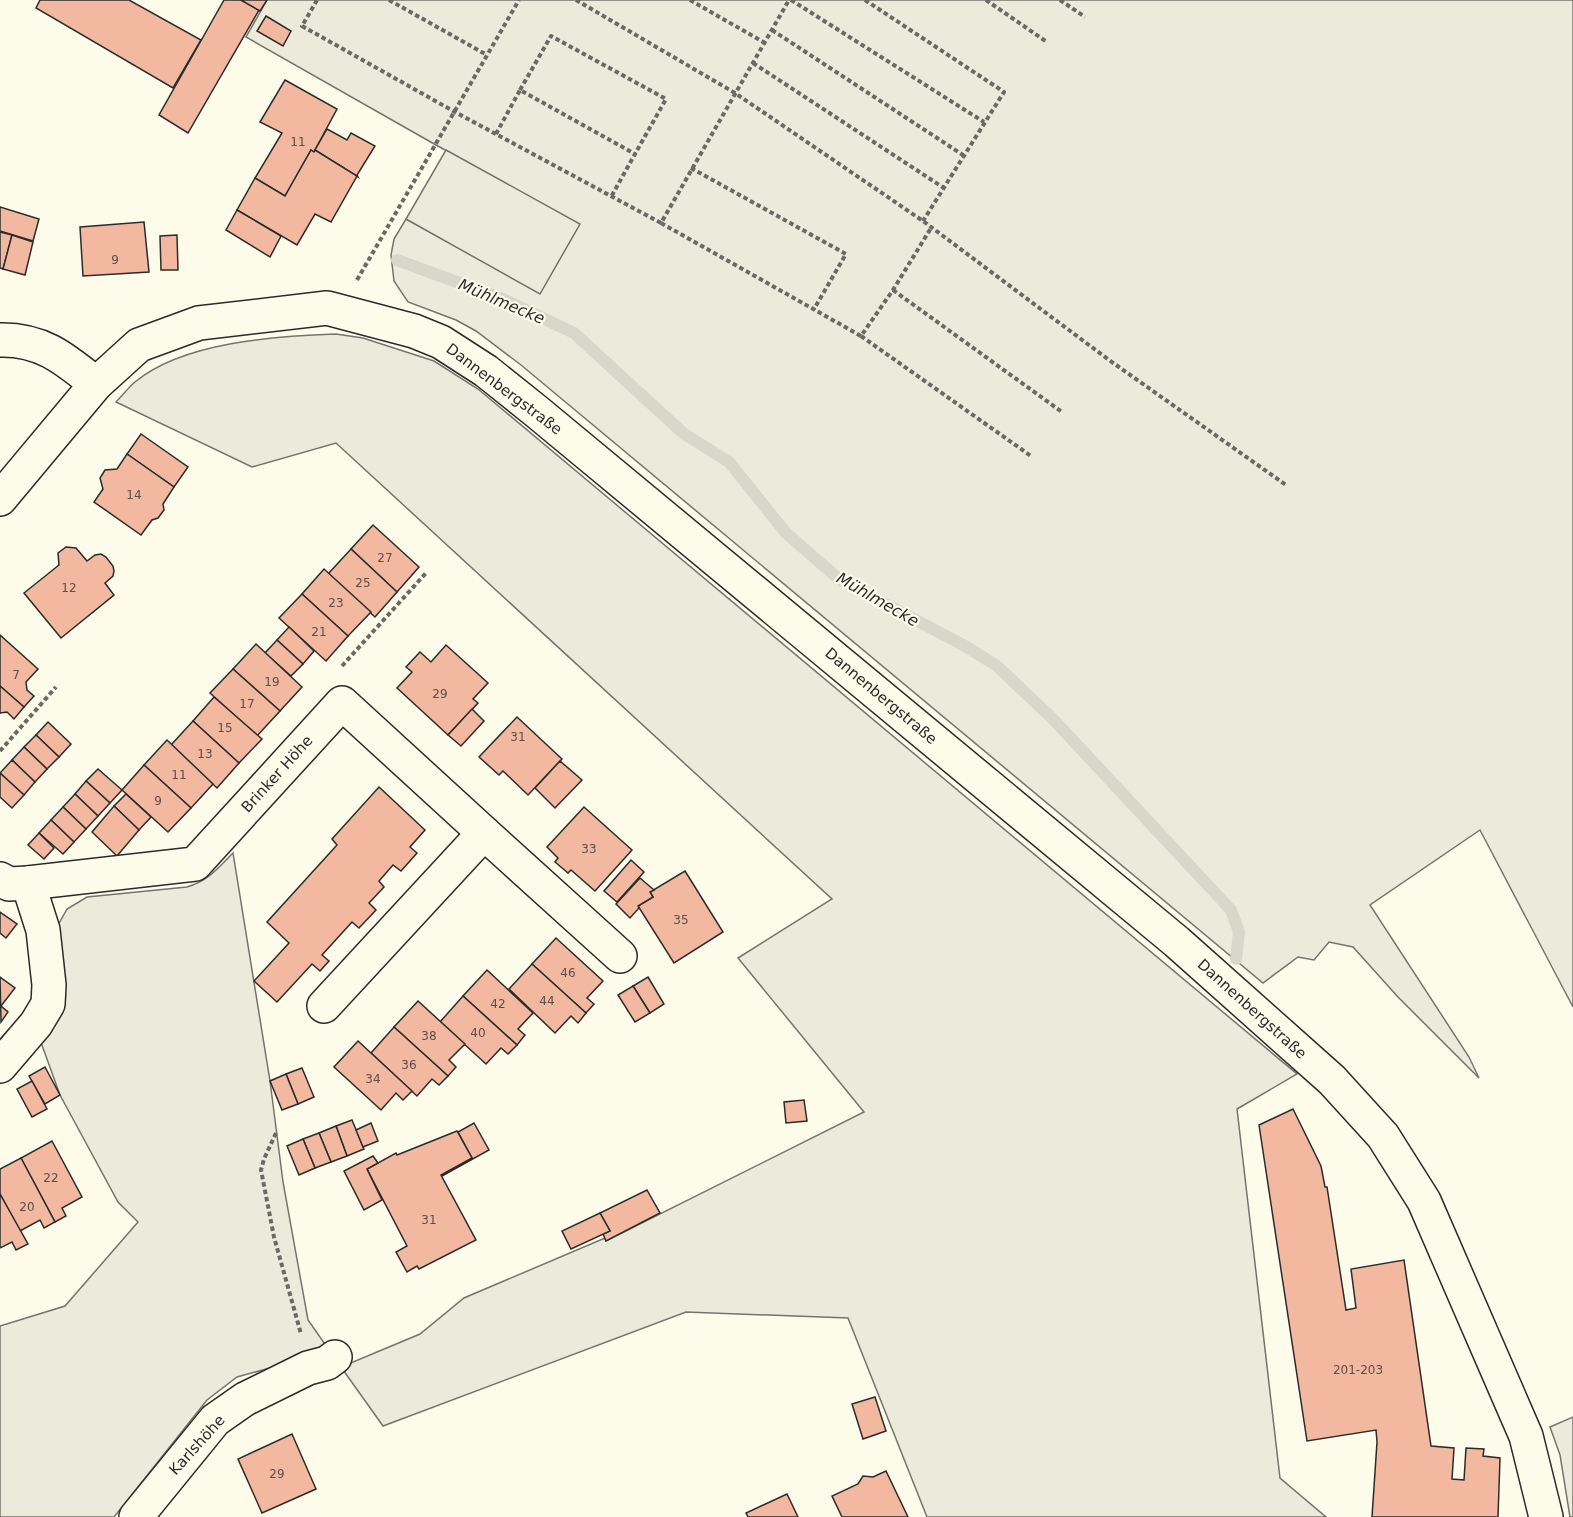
<svg xmlns="http://www.w3.org/2000/svg" width="1573" height="1517" viewBox="0 0 1573 1517" font-family="'DejaVu Sans',sans-serif">
<style>
.green{fill:#ecebdb;stroke:#74746e;stroke-width:1.5}
.parking{fill:#eceadb;stroke:#74746e;stroke-width:1.5}
.lines{fill:none;stroke-linecap:round;stroke-linejoin:round}
.stream{stroke:#d8d7c9;stroke-width:12}
.building{fill:#f2b8a0;stroke:#2b2b2b;stroke-width:1.5}
.minor-casing{stroke:#2b2b2b;stroke-width:36}
.path{stroke:#6a6964;stroke-width:4;stroke-dasharray:4.5 3;stroke-linecap:butt}
.minor{stroke:#fdfbea;stroke-width:33}
.labels{text-anchor:middle;stroke-width:4.5;stroke-linejoin:round;paint-order:stroke}
.number-label{font-size:12px;fill:#5d4e48}
.street-label{font-size:15px;fill:#2b2b2b;stroke:#fdfbea}
.water-label{font-size:16px;font-style:italic;fill:#2b2b2b;stroke:#fdfbea}
</style>
<rect width="100%" height="100%" fill="#fdfbea"/>
<g class="green">
<polygon points="267,0 1573,0 1573,1007 1480,830 1370,905 1469,1057 1479,1078 1398,997 1353,947 1329,942 1314,960 1298,957 1263,983 521,365 476,331 456,320 408,302 394,281 391,255 394,239 406,219 540,293 579,224 436,145 246,37"/>
<path d="M 336,334 L 363,338 L 434,361 L 478,389 L 1297,1074 L 1237,1109 L 1280,1478 L 1326,1517 L 927,1517 L 848,1318 L 686,1312 L 383,1426 L 341,1367 L 420,1334 L 464,1298 L 605,1238 L 606,1241 L 864,1112 L 738,958 L 832,899 L 336,443 L 252,467 L 116,402 C 122,396 128,388 135,382 C 183,342 276,336 336,334 Z"/>
<path d="M 233,853 L 270,1081 L 283,1182 L 308,1320 L 327,1347 L 307,1358 L 237,1377 L 207,1400 L 114,1517 L 0,1517 L 0,1326 L 65,1306 L 138,1222 L 118,1202 L 60,1095 L 39,1037 L 57,927 L 67,909 L 87,897 L 187,887 C 208,881 218,868 233,853 Z"/>
<polygon points="1573,1417 1573,1517 1570,1517 1560,1455 1550,1427"/>
</g>
<polygon class="parking" points="446,150 580,224 540,294 406,219"/>
<g class="lines">
<polyline class="stream" points="397,260 503,299 574,333 683,433 729,462 786,533 840,580 965,646 997,666 1053,719 1231,910 1239,932 1236,959"/>
</g>
<g class="building">
<polygon points="40,0 129,0 201,40 173,88 36,8"/>
<polygon points="224,0 241,0 259,10 188,133 159,115"/>
<polygon points="241,0 267,0 260,11"/>
<polygon points="266,16 291,31 283,46 257,31"/>
<polygon points="285,80 337,109 315,150 314,152 311,150 285,196 255,178 282,133 260,122"/>
<polygon points="327,129 347,140 351,133 375,146 357,175 358,177 315,150"/>
<polygon points="311,150 314,152 315,150 357,176 331,222 315,214 297,245 237,210 255,178 285,196"/>
<polygon points="0,207 39,219 33,241 0,231"/>
<polygon points="237,210 281,236 270,257 226,230"/>
<polygon points="144,222 149,272 83,276 80,227"/>
<polygon points="0,232 12,235 3,269 0,268"/>
<polygon points="12,235 33,242 25,275 3,269"/>
<polygon points="177,235 178,270 161,270 160,236"/>
<polygon points="141,434 188,467 174,487 127,454"/>
<polygon points="127,454 174,487 163,504 164,510 158,518 152,520 141,535 94,502 103,489 100,478 105,470 117,469"/>
<polygon points="373,525 419,567 397,592 351,549"/>
<polygon points="66,547 76,548 87,561 95,555 101,554 106,557 113,566 114,571 113,576 105,583 114,595 61,638 24,593 59,565 58,553"/>
<polygon points="351,549 397,592 375,617 328,574"/>
<polygon points="324,569 371,612 348,636 302,594"/>
<polygon points="302,594 348,636 326,661 279,618"/>
<polygon points="289,627 314,651 303,664 277,640"/>
<polygon points="0,635 38,669 26,682 27,690 34,696 24,707 0,686"/>
<polygon points="277,640 303,664 291,676 265,653"/>
<polygon points="256,644 302,687 280,711 233,669"/>
<polygon points="446,645 488,683 473,699 478,703 448,735 397,688 412,672 406,667 420,652 431,662"/>
<polygon points="233,669 280,711 257,736 210,693"/>
<polygon points="0,686 24,707 14,719 7,712 0,713"/>
<polygon points="214,697 262,739 239,763 193,721"/>
<polygon points="472,709 484,721 461,746 448,735"/>
<polygon points="517,717 562,759 528,795 503,771 499,775 479,757"/>
<polygon points="193,721 239,763 217,788 171,745"/>
<polygon points="48,722 71,744 59,757 36,735"/>
<polygon points="36,735 59,757 47,769 24,747"/>
<polygon points="167,740 213,784 191,808 144,765"/>
<polygon points="24,747 47,769 35,782 12,760"/>
<polygon points="12,760 35,782 24,795 0,773"/>
<polygon points="560,761 582,780 555,808 535,788"/>
<polygon points="144,765 191,808 168,832 122,790"/>
<polygon points="98,769 122,790 110,803 86,781"/>
<polygon points="0,773 24,795 12,808 0,797"/>
<polygon points="86,781 110,803 98,816 75,794"/>
<polygon points="379,787 425,830 410,847 417,853 401,871 393,865 379,881 384,887 369,903 376,910 359,928 352,922 322,955 329,961 320,971 312,964 277,1002 254,981 289,943 267,922 337,845 332,839"/>
<polygon points="75,794 98,816 86,829 63,807"/>
<polygon points="126,794 151,817 139,830 114,806"/>
<polygon points="114,806 139,830 117,856 92,832"/>
<polygon points="63,807 86,829 74,842 51,820"/>
<polygon points="584,807 632,850 595,891 571,870 568,873 555,862 558,858 547,847"/>
<polygon points="51,820 74,842 63,854 39,833"/>
<polygon points="39,833 54,848 44,859 28,845"/>
<polygon points="631,860 644,872 617,902 604,891"/>
<polygon points="685,871 723,932 674,963 638,906 653,897 650,892"/>
<polygon points="640,878 654,890 650,892 653,897 638,906 639,908 630,918 616,904"/>
<polygon points="0,912 17,924 6,938 0,933"/>
<polygon points="556,938 603,981 587,998 594,1004 586,1013 532,964"/>
<polygon points="532,964 586,1013 578,1023 571,1016 555,1033 509,989"/>
<polygon points="487,970 533,1013 518,1029 525,1035 517,1045 463,996"/>
<polygon points="0,977 15,988 1,1006 8,1012 1,1022"/>
<polygon points="648,977 664,1004 650,1013 633,986"/>
<polygon points="633,986 650,1013 635,1022 618,995"/>
<polygon points="463,996 517,1045 508,1054 501,1048 486,1064 440,1022"/>
<polygon points="418,1001 465,1044 449,1060 456,1067 448,1076 394,1027"/>
<polygon points="394,1027 448,1076 439,1085 432,1079 417,1096 371,1053"/>
<polygon points="358,1041 412,1091 403,1100 396,1093 381,1110 334,1067"/>
<polygon points="45,1067 60,1095 45,1104 29,1076"/>
<polygon points="302,1068 314,1097 298,1104 286,1074"/>
<polygon points="286,1074 298,1104 282,1110 270,1081"/>
<polygon points="32,1081 47,1109 32,1117 17,1089"/>
<polygon points="804,1100 807,1121 786,1123 784,1102"/>
<polygon points="1293,1109 1321,1166 1325,1187 1327,1187 1346,1310 1356,1308 1351,1269 1404,1260 1431,1446 1454,1448 1452,1479 1464,1480 1466,1448 1484,1449 1483,1456 1500,1458 1498,1517 1372,1517 1377,1442 1376,1430 1307,1441 1259,1125"/>
<polygon points="352,1120 364,1149 347,1156 336,1126"/>
<polygon points="371,1123 378,1141 363,1147 356,1130"/>
<polygon points="474,1123 489,1150 442,1176 441,1175 472,1158 458,1132"/>
<polygon points="336,1126 347,1156 331,1162 319,1133"/>
<polygon points="457,1131 472,1158 441,1175 476,1240 419,1269 417,1266 407,1272 396,1252 407,1246 367,1169 396,1153 397,1155"/>
<polygon points="319,1133 331,1162 315,1168 303,1139"/>
<polygon points="303,1139 315,1168 299,1175 287,1146"/>
<polygon points="52,1141 82,1197 62,1208 66,1216 55,1222 21,1158"/>
<polygon points="373,1156 378,1163 367,1169 382,1200 364,1210 344,1171"/>
<polygon points="21,1158 55,1222 44,1228 40,1220 20,1231 0,1194 0,1169"/>
<polygon points="647,1190 660,1213 606,1241 603,1234 610,1231 600,1213"/>
<polygon points="0,1194 28,1244 16,1250 12,1242 0,1248"/>
<polygon points="600,1213 610,1231 571,1249 562,1231"/>
<polygon points="875,1397 886,1431 863,1439 852,1404"/>
<polygon points="292,1434 316,1489 262,1513 238,1459"/>
<polygon points="886,1471 908,1517 842,1517 832,1496 858,1484 863,1476 873,1477"/>
<polygon points="787,1494 798,1517 748,1517 746,1513"/>
</g>
<g class="lines">
<defs>
<g id="minor">
<path d="M 0,340 C 42,339 65,359 96,384"/>
<polyline points="0,499 96,384 139,345 199,323 327,308 414,331 441,342 486,371 536,411 1177,942 1332,1080 1383,1136 1424,1201 1526,1436 1546,1517"/>
<polyline points="0,879 9,884 28,883 195,864 342,703 484,833"/>
<polyline points="324,1006 484,833 620,956"/>
<polyline points="0,1066 36,1024 48,1004 49,985 43,930 28,883"/>
<polyline points="136,1517 215,1420 245,1399 308,1368 327,1363 335,1357"/>
</g>
</defs>
<use href="#minor" class="minor-casing"/>
<g class="path">
<polyline points="317,0 302,26 455,112 661,223 789,0"/>
<polyline points="389,0 487,55"/>
<polyline points="576,0 735,93 923,221 1109,360 1286,485"/>
<polyline points="690,0 765,43"/>
<polyline points="791,0 984,122"/>
<polyline points="865,0 1004,92 923,221"/>
<polyline points="986,0 1047,42"/>
<polyline points="1060,0 1085,17"/>
<polyline points="772,30 963,155"/>
<polyline points="753,63 944,188"/>
<polyline points="520,90 551,36 666,99 635,154"/>
<polyline points="496,134 520,90 635,154 611,197"/>
<polyline points="691,168 846,254 814,309"/>
<polyline points="661,223 861,336 893,290 931,228"/>
<polyline points="357,280 519,0"/>
<polyline points="893,290 1062,412"/>
<polyline points="861,336 1031,456"/>
<polyline points="342,666 426,573"/>
<polyline points="0,751 56,687"/>
<polyline points="276,1133 264,1159 261,1170 274,1237 301,1334"/>
</g>
<use href="#minor" class="minor"/>
</g>
<g class="labels">
<g class="number-label">
<text x="298" y="146">11</text>
<text x="115" y="264">9</text>
<text x="134" y="499">14</text>
<text x="385" y="562">27</text>
<text x="363" y="587">25</text>
<text x="69" y="592">12</text>
<text x="336" y="607">23</text>
<text x="319" y="636">21</text>
<text x="16" y="679">7</text>
<text x="272" y="686">19</text>
<text x="440" y="698">29</text>
<text x="247" y="708">17</text>
<text x="225" y="732">15</text>
<text x="518" y="741">31</text>
<text x="205" y="758">13</text>
<text x="179" y="779">11</text>
<text x="158" y="805">9</text>
<text x="589" y="853">33</text>
<text x="681" y="924">35</text>
<text x="568" y="977">46</text>
<text x="547" y="1005">44</text>
<text x="498" y="1008">42</text>
<text x="478" y="1037">40</text>
<text x="429" y="1040">38</text>
<text x="409" y="1069">36</text>
<text x="373" y="1083">34</text>
<text x="51" y="1182">22</text>
<text x="27" y="1211">20</text>
<text x="429" y="1224">31</text>
<text x="1358" y="1374">201-203</text>
<text x="277" y="1478">29</text>
</g>
<g class="street-label">
<text transform="translate(504 389) rotate(37)" y="5">Dannenbergstraße</text>
<text transform="translate(881 696) rotate(40)" y="5">Dannenbergstraße</text>
<text transform="translate(277 774) rotate(-48)" y="5">Brinker Höhe</text>
<text transform="translate(1252 1009) rotate(42)" y="5">Dannenbergstraße</text>
<text transform="translate(197 1445) rotate(-48)" y="5">Karlshöhe</text>
</g>
<g class="water-label">
<text transform="translate(502 301) rotate(23)" y="6">Mühlmecke</text>
<text transform="translate(878 599) rotate(30)" y="6">Mühlmecke</text>
</g>
</g>
</svg>
